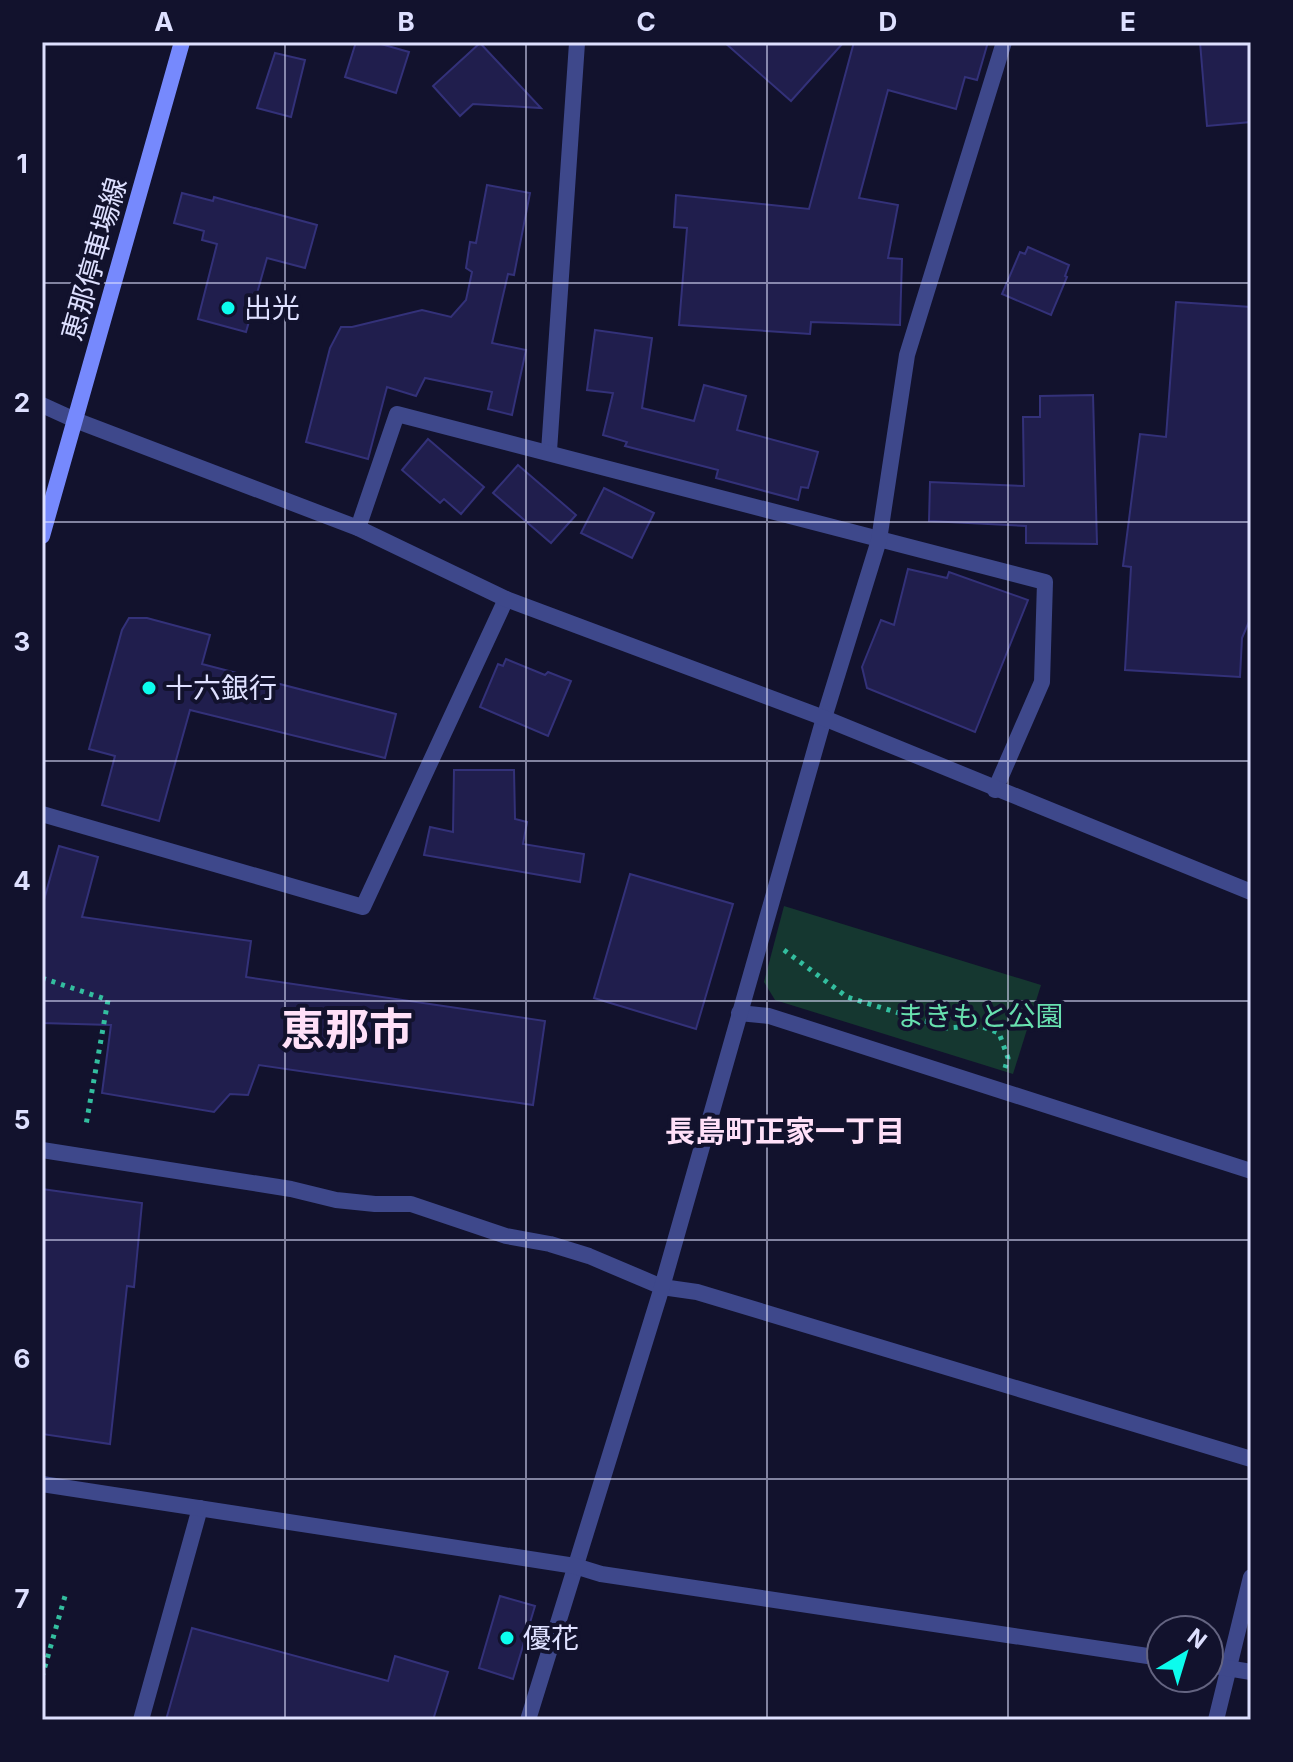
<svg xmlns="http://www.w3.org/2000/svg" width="1293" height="1762" viewBox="0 0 1293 1762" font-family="Inter,'Noto Sans JP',sans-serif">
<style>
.green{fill:#153730}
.building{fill:#201e4d;stroke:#333179;stroke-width:2}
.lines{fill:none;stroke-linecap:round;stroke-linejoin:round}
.path{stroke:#33be9f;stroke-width:5;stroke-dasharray:4 6;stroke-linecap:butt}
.minor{stroke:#3e488b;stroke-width:16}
.tertiary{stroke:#3e488b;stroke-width:16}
.secondary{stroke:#7689fd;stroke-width:16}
.grid{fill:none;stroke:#dee0ff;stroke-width:2;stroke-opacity:0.55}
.poi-dot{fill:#0cfced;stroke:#12122d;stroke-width:3}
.labels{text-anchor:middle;stroke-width:8;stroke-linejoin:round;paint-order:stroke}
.street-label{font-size:28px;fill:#dee0ff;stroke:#12122d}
.poi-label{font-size:28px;fill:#dee0ff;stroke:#12122d;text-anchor:start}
.park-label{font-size:28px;fill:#68e0af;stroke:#12122d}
.neighbourhood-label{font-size:30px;font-weight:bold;fill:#ffe0f8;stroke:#12122d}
.town-label{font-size:44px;font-weight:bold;fill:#ffe0f8;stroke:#12122d}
.neatline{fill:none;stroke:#dee0ff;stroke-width:3}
.grid-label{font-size:26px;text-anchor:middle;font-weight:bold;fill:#dee0ff}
</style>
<rect width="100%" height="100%" fill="#12122d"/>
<polygon class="green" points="784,906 1041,985 1013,1074 775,1000 764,982"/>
<g class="building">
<polygon points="356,42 374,42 409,52 396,93 345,77"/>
<polygon points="724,42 844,42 791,101"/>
<polygon points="854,42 988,42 977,80 965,77 956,109 888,90 859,198 898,205 888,258 902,259 900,325 811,322 810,334 679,325 687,228 674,227 676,195 809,209"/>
<polygon points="1200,42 1251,42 1251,122 1207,126"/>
<polygon points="480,43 510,75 541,108 473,104 460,116 433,86"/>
<polygon points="275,53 305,60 291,117 257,108"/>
<polygon points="487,185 530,193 514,275 508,274 492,343 526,350 512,415 488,409 492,392 425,378 416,396 387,387 368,459 306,442 330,348 341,327 352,327 422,310 451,317 466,300 472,272 466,268 470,242 476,243"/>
<polygon points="182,193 213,201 214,197 317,225 305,268 267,258 246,332 198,319 217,244 202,240 204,231 174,223"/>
<polygon points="1028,247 1069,265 1065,276 1067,277 1051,315 1002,294 1020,252 1025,254"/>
<polygon points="1176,302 1251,307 1251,617 1242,638 1240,677 1125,670 1131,567 1123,566 1140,434 1166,437"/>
<polygon points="595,330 652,338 642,408 694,421 704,385 746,396 737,430 818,452 808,488 801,487 798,500 716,478 718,470 625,446 627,442 603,435 613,393 587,390"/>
<polygon points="1093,395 1097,544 1026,543 1026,526 929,521 930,482 1024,486 1023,417 1040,417 1040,396"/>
<polygon points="428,439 484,487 461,514 444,499 440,503 402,470"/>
<polygon points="518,465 576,515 551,543 493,493"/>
<polygon points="604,488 654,513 632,558 581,533"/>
<polygon points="908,569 947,578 949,572 1028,600 975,732 867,688 862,667 881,620 894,625"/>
<polygon points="129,618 147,618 210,635 202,664 396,714 385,758 190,710 159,821 102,805 115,756 89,749 122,630"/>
<polygon points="506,659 545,675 548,672 571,681 548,736 480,707 498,664 503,666"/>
<polygon points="454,770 514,770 515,819 527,822 523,844 584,854 580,882 424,855 430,827 453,832"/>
<polygon points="59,846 98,857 82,917 251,941 246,977 545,1021 533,1105 259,1065 248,1095 230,1094 214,1112 102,1093 111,1025 42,1023 42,907"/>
<polygon points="630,874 733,904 696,1029 594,998"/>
<polygon points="42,1189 142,1203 134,1287 127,1286 110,1444 42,1434"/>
<polygon points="500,1596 535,1606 513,1679 479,1668"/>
<polygon points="192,1628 388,1681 395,1656 448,1672 433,1720 166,1720"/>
</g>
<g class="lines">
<g class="path">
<polyline points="784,950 847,997 947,1028 980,1026 999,1033 1008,1058 1005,1068"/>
<polyline points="42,978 108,1000 86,1125"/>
<polyline points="42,1677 65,1596"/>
</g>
<g class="minor">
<polyline points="549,451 577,43"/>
<polyline points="358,528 397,414 1045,582 1042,682 995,790"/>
<polyline points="42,814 363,907 506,599"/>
<polyline points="739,1013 769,1016 1251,1171"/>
<polyline points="42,1150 291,1189 336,1200 375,1204 411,1204 506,1236 550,1244 589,1256 662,1287 697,1292 1251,1459"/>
<polyline points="141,1720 200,1508"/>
<polyline points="528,1720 662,1287 824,718 879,540 907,355 1004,42"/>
<polyline points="1216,1720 1251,1577"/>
</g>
<g class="tertiary">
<polyline points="42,405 75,420 358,528 506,599 824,718 1251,892"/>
<polyline points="42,1484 575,1566 601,1574 1161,1658"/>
<polyline points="1209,1665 1251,1672"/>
</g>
<polyline class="secondary" points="42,536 182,42"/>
</g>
<path class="grid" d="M 285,42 L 285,1720M 526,42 L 526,1720M 767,42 L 767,1720M 1008,42 L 1008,1720M 42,283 L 1251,283M 42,522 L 1251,522M 42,761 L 1251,761M 42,1001 L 1251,1001M 42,1240 L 1251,1240M 42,1479 L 1251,1479"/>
<g class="poi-dot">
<circle cx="228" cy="308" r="8"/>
<circle cx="149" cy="688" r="8"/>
<circle cx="507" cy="1638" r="8"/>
</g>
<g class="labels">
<g class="street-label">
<text transform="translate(94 259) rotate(-74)" y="10">恵那停車場線</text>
</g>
<g class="poi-label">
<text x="244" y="318">出光</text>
<text x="165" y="698">十六銀行</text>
<text x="523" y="1648">優花</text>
</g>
<g class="park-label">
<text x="980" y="1026">まきもと公園</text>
</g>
<g class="neighbourhood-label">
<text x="785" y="1142">長島町正家一丁目</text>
</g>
<g class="town-label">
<text x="347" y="1045">恵那市</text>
</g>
</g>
<rect width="1293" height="1762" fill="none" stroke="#12122d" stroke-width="88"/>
<g transform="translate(1185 1654) rotate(38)"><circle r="38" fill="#12122d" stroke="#646481" stroke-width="2"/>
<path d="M0-6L14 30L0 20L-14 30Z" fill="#0cfced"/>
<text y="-12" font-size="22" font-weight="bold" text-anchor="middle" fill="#dee0ff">N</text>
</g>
<rect x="44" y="44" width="1205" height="1674" class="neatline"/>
<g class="grid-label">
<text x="164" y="31">A</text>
<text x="406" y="31">B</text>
<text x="646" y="31">C</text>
<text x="888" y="31">D</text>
<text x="1128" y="31">E</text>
<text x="22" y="173">1</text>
<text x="22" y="412">2</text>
<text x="22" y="651">3</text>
<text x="22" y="890">4</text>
<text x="22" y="1129">5</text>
<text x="22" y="1368">6</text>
<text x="22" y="1608">7</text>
</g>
</svg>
